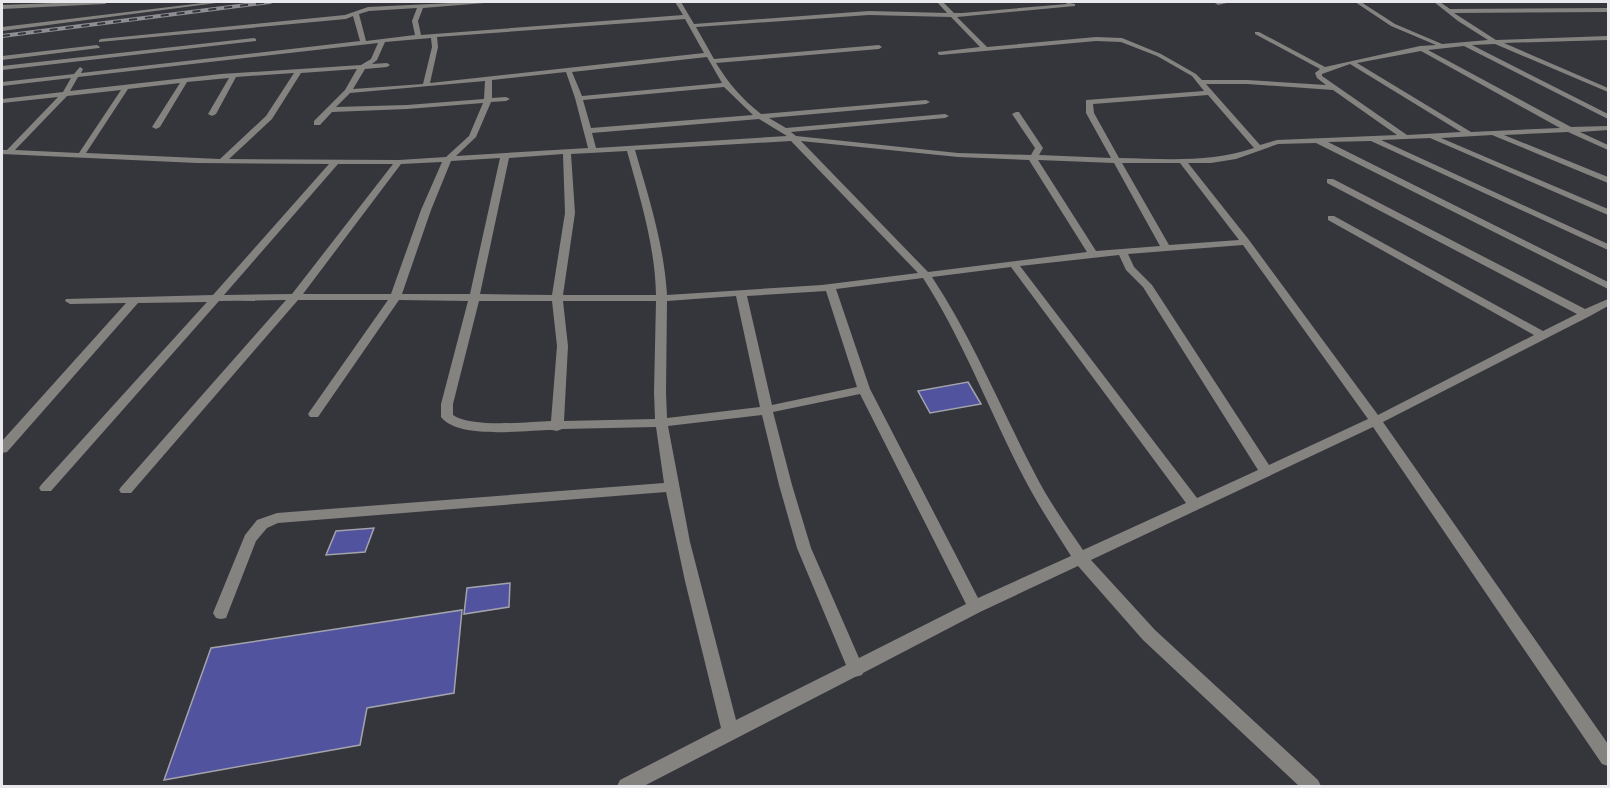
<svg xmlns="http://www.w3.org/2000/svg" width="1610" height="788" viewBox="0 0 1610 788" font-family="'Fira Sans',sans-serif">
<style>
.building{fill:#52539f;stroke:#a2a3ab;stroke-width:1.5}
.lines{fill:none;stroke-linecap:round;stroke-linejoin:round}
.minor{fill:#858380;fill-rule:evenodd}
.rail-casing{stroke:#8e8e94;stroke-width:4}
.rail{stroke:#35353c;stroke-width:2;stroke-dasharray:8;stroke-linecap:butt}
</style>
<rect width="100%" height="100%" fill="#35353c"/>
<g class="building">
<polygon points="968,382 981,404 930,413 918,391"/>
<polygon points="374,528 365,552 326,555 336,531"/>
<polygon points="510,583 509,607 464,614 467,588"/>
<polygon points="462,610 454,693 367,708 360,745 164,780 211,648"/>
</g>
<g class="lines">
<g class="minor">
<polygon points="80,2 108,2 105,4 2,9 2,5"/>
<polygon points="211,2 224,2 2,31 2,27"/>
<path d="M 472,2 L 497,2 L 423,8 L 418,21 L 421,35 L 683,15 L 675,2 L 681,2 L 694,24 L 869,11 L 947,13 L 937,2 L 943,2 L 954,13 L 962,13 L 1067,4 L 1065,2 L 1075,4 L 1075,6 L 957,17 L 987,47 L 1096,37 L 1122,38 L 1161,54 L 1196,74 L 1202,80 L 1247,80 L 1326,85 L 1317,78 L 1315,73 L 1320,69 L 1255,34 L 1255,32 L 1259,32 L 1325,67 L 1420,46 L 1436,45 L 1391,26 L 1355,2 L 1361,2 L 1395,24 L 1442,44 L 1488,40 L 1458,21 L 1434,2 L 1440,2 L 1450,9 L 1608,8 L 1608,12 L 1454,13 L 1496,40 L 1608,36 L 1608,40 L 1504,43 L 1608,88 L 1608,92 L 1495,44 L 1472,45 L 1608,114 L 1608,119 L 1464,46 L 1428,50 L 1571,127 L 1608,126 L 1608,130 L 1580,132 L 1608,145 L 1608,150 L 1568,132 L 1504,135 L 1608,177 L 1608,183 L 1492,135 L 1441,138 L 1608,209 L 1608,215 L 1430,138 L 1381,140 L 1608,244 L 1608,250 L 1371,141 L 1328,142 L 1608,282 L 1608,289 L 1316,143 L 1278,144 L 1236,159 L 1211,163 L 1188,163 L 1249,240 L 1378,415 L 1534,335 L 1328,220 L 1328,216 L 1334,216 L 1543,331 L 1577,314 L 1327,183 L 1327,179 L 1333,179 L 1585,309 L 1608,299 L 1608,306 L 1590,316 L 1383,422 L 1608,744 L 1608,766 L 1602,764 L 1373,427 L 1091,560 L 1155,630 L 1318,780 L 1321,786 L 1299,786 L 1143,640 L 1078,566 L 980,612 L 863,673 L 862,675 L 855,677 L 644,786 L 617,786 L 620,780 L 721,728 L 685,581 L 666,492 L 278,523 L 267,528 L 256,541 L 226,618 L 221,619 L 216,618 L 213,613 L 245,535 L 257,520 L 277,513 L 664,483 L 656,427 L 562,429 L 557,431 L 552,430 C 525,430 459,440 441,417 L 441,404 L 468,301 L 399,300 L 318,417 L 310,417 L 308,414 L 310,411 L 388,300 L 298,300 L 131,493 L 121,493 L 119,490 L 121,487 L 286,300 L 219,301 L 51,491 L 41,491 L 39,488 L 41,485 L 207,302 L 138,303 L 7,452 L 2,453 L 2,441 L 126,303 L 70,304 L 65,301 L 66,299 L 213,295 L 329,164 L 197,163 L 2,154 L 2,150 L 7,150 L 58,97 L 2,103 L 2,99 L 63,92 L 71,78 L 2,86 L 2,82 L 74,74 L 80,67 L 83,69 L 81,73 L 360,41 L 353,16 L 346,19 L 99,42 L 99,40 L 101,39 L 345,15 L 368,7 ZM 417,8 L 412,21 L 415,35 L 366,41 L 359,14 L 369,11 ZM 869,15 L 951,17 L 980,47 L 938,52 L 938,54 L 940,55 L 1096,41 L 1121,42 L 1157,56 L 1192,76 L 1204,91 L 1086,100 L 1086,113 L 1111,158 L 1039,155 L 1043,148 L 1019,112 L 1016,112 L 1012,114 L 1035,148 L 1031,155 L 958,153 L 796,136 L 791,132 L 945,118 L 949,116 L 945,114 L 786,128 L 769,118 L 926,104 L 930,102 L 926,100 L 761,114 C 742,99 729,84 716,63 L 879,49 L 882,47 L 879,45 L 714,59 L 696,27 ZM 685,19 L 704,53 L 430,83 L 438,47 L 437,37 ZM 431,38 L 432,47 L 423,84 L 353,89 L 365,69 L 387,67 L 390,65 L 387,63 L 372,64 L 377,60 L 385,42 ZM 378,43 L 371,59 L 361,65 L 221,74 L 70,91 L 78,77 ZM 1421,51 L 1560,128 L 1471,132 L 1357,63 ZM 707,57 L 722,83 L 582,96 L 572,72 ZM 1350,64 L 1461,132 L 1407,135 L 1322,76 L 1322,74 ZM 357,69 L 345,90 L 314,121 L 314,125 L 320,125 L 332,112 L 407,109 L 483,103 L 469,136 L 446,157 L 399,160 L 229,159 L 272,119 L 301,73 ZM 566,72 L 575,98 L 588,148 L 456,156 L 476,137 L 491,102 L 506,101 L 510,99 L 506,97 L 492,98 L 492,80 ZM 294,73 L 266,116 L 220,159 L 86,153 L 128,89 L 180,83 L 152,127 L 156,129 L 160,127 L 187,82 L 229,78 L 208,114 L 212,116 L 216,114 L 236,77 ZM 485,81 L 484,99 L 407,105 L 336,107 L 350,93 ZM 1206,84 L 1247,84 L 1333,90 L 1397,135 L 1277,140 L 1260,145 ZM 724,87 L 753,115 L 591,128 L 583,100 ZM 121,90 L 79,153 L 15,150 L 67,96 ZM 1208,95 L 1254,148 C 1211,163 1164,159 1119,158 L 1094,113 L 1093,104 ZM 759,119 L 787,136 L 596,148 L 592,133 ZM 791,141 L 918,273 L 822,285 L 667,295 C 664,245 649,198 635,150 ZM 801,141 L 958,157 L 1029,160 L 1087,252 L 928,272 ZM 627,151 C 640,198 655,245 656,295 L 563,295 L 575,213 L 571,154 ZM 563,154 L 565,213 L 552,295 L 480,294 L 509,158 ZM 500,158 L 470,294 L 402,294 L 431,210 L 451,161 ZM 1038,160 L 1114,163 L 1160,246 L 1096,251 ZM 442,162 L 421,210 L 391,294 L 303,294 L 401,164 ZM 1122,163 L 1180,163 L 1239,240 L 1169,245 ZM 338,164 L 393,164 L 292,294 L 224,295 ZM 1243,245 L 1368,419 L 1269,465 L 1152,285 L 1134,267 L 1128,254 ZM 1119,255 L 1126,270 L 1143,287 L 1258,470 L 1197,498 L 1020,266 ZM 1011,267 L 1186,503 L 1083,550 C 1066,525 1048,500 1034,472 C 1000,407 973,339 932,277 ZM 923,278 C 963,340 988,408 1022,474 C 1036,502 1054,529 1071,556 L 978,598 L 870,389 L 836,289 ZM 826,291 L 857,387 L 772,405 L 747,296 ZM 736,296 L 760,407 L 667,418 L 666,392 L 667,301 ZM 479,301 L 552,301 L 557,346 L 551,421 C 528,422 471,428 453,415 L 453,404 ZM 563,301 L 656,301 L 654,392 L 655,419 L 564,421 L 568,346 ZM 860,394 L 966,604 L 859,658 L 811,548 L 792,485 L 773,412 ZM 762,415 L 779,485 L 797,548 L 846,665 L 736,720 L 690,542 L 668,426 Z"/>
<polygon points="1217,2 1231,2 1218,5 1215,3"/>
<polygon points="254,38 256,39 256,41 2,70 2,66"/>
<polygon points="97,45 100,47 99,48 2,60 2,56"/>
</g>
<defs>
<polyline id="rail" points="2,36 270,2"/>
</defs>
<use href="#rail" class="rail-casing"/>
<use href="#rail" class="rail"/>
</g>
<rect width="1610" height="788" fill="none" stroke="#e8e8ed" stroke-width="6"/>
</svg>
